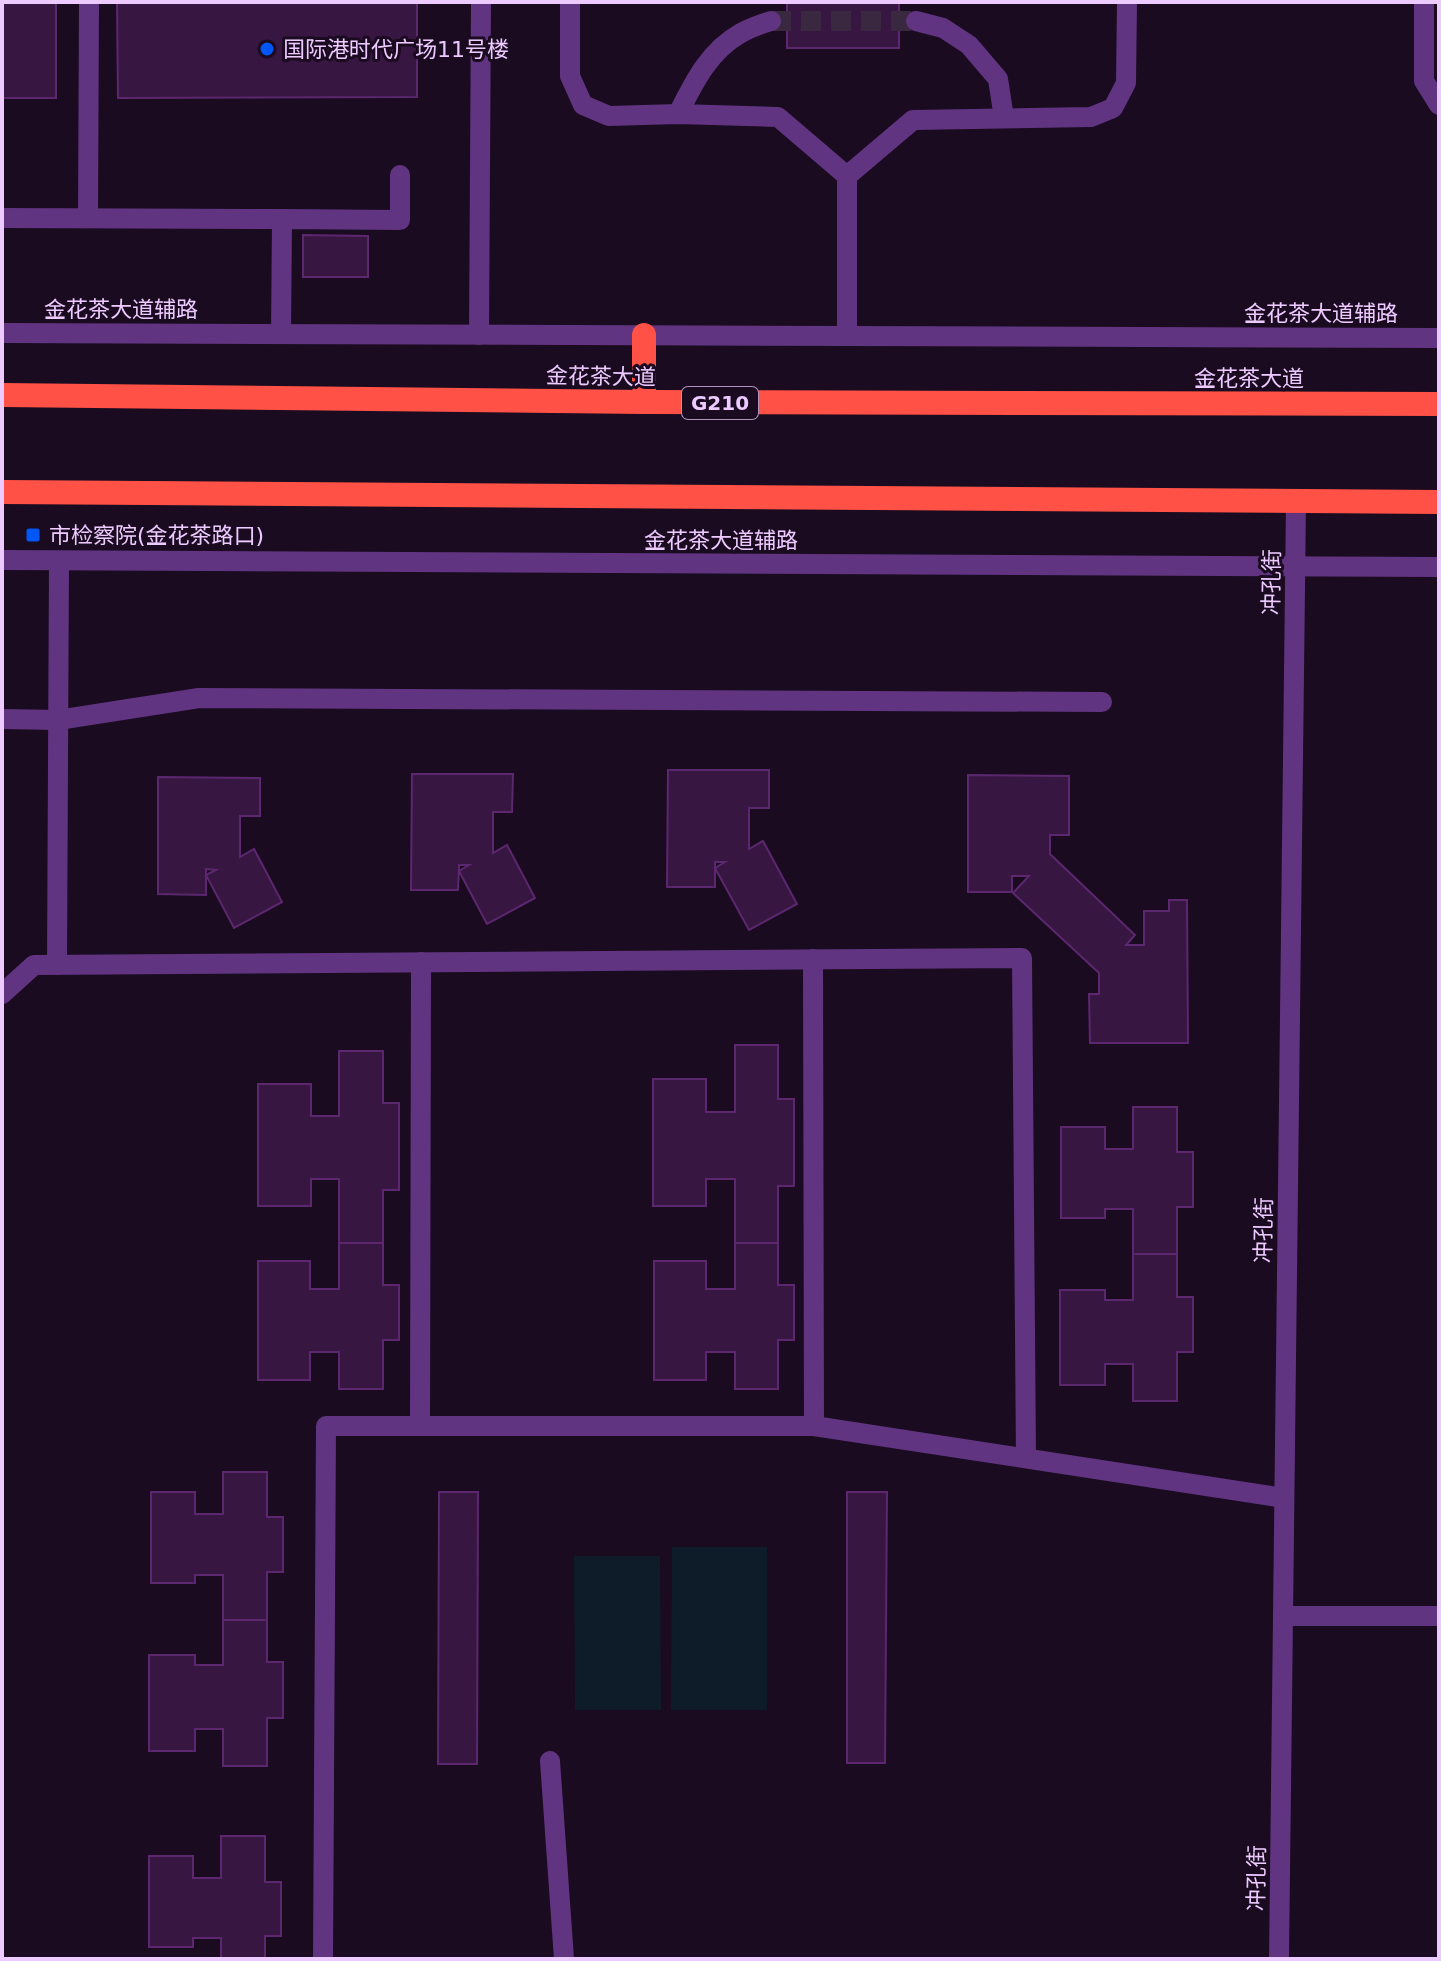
<svg xmlns="http://www.w3.org/2000/svg" width="1441" height="1961" viewBox="0 0 1441 1961" font-family="'DejaVu Sans','Noto Sans SC',sans-serif">
<style>
.green{fill:#0e1c2a}
.building{fill:#371642;stroke:#5c276f;stroke-width:2}
.lines{fill:none;stroke-linecap:round;stroke-linejoin:round}
.minor-tunnel{stroke:#3a2841;stroke-width:20;stroke-dasharray:20 10;stroke-linecap:butt}
.minor{stroke:#613481;stroke-width:20}
.highway{stroke:#ff5145;stroke-width:24}
.poi-dot{fill:#0057f5;stroke:#1a0b20;stroke-width:3}
.labels{text-anchor:middle;stroke-width:6;stroke-linejoin:round;paint-order:stroke}
.shield{fill:#1a0b20;stroke:#ae91bc;stroke-width:2}
.shield-label{font-size:20px;font-weight:bold;fill:#edcaff}
.poi-label{font-size:22px;fill:#edcaff;stroke:#1a0b20;text-anchor:start}
.street-label{font-size:22px;fill:#edcaff;stroke:#1a0b20}
</style>
<rect width="100%" height="100%" fill="#1a0b20"/>
<g class="green">
<polygon points="672,1547 767,1547 767,1710 671,1710"/>
<polygon points="574,1556 660,1556 661,1710 575,1710"/>
</g>
<g class="building">
<rect x="2" y="2" width="54" height="96"/>
<polygon points="117,2 417,2 417,97 118,98"/>
<rect x="787" y="2" width="112" height="46"/>
<polygon points="303,235 368,236 368,277 303,277"/>
<polygon points="668,770 769,770 769,808 749,808 749,849 763,841 797,904 749,930 715,868 725,862 715,862 715,887 667,887"/>
<polygon points="412,774 513,774 512,812 493,812 493,853 507,845 535,898 487,924 459,871 469,865 459,865 458,890 411,890"/>
<polygon points="968,775 1069,776 1069,835 1050,835 1050,854 1135,935 1126,945 1144,945 1144,911 1169,911 1169,900 1187,900 1188,1043 1090,1043 1089,994 1099,994 1099,973 1013,893 1029,876 1012,876 1012,892 968,892"/>
<polygon points="158,777 260,778 260,816 240,816 240,857 254,849 282,902 234,928 206,875 216,870 206,869 206,895 158,894"/>
<polygon points="735,1045 778,1045 778,1099 794,1099 794,1186 778,1186 778,1243 735,1243 735,1179 706,1179 706,1206 653,1206 653,1079 706,1079 706,1112 735,1112"/>
<polygon points="339,1051 383,1051 383,1103 399,1103 399,1190 383,1190 383,1243 339,1243 339,1179 311,1179 311,1206 258,1206 258,1084 311,1084 311,1116 339,1116"/>
<polygon points="1133,1107 1177,1107 1177,1152 1193,1152 1193,1207 1177,1207 1177,1254 1133,1254 1133,1209 1105,1209 1105,1218 1061,1218 1061,1127 1105,1127 1105,1149 1133,1149"/>
<polygon points="339,1243 383,1243 383,1285 399,1285 399,1340 383,1340 383,1389 339,1389 339,1352 310,1352 310,1380 258,1380 258,1261 310,1261 310,1289 339,1289"/>
<polygon points="735,1243 778,1243 778,1285 794,1285 794,1340 778,1340 778,1389 735,1389 735,1352 706,1352 706,1380 654,1380 654,1261 706,1261 706,1289 735,1289"/>
<polygon points="1133,1254 1177,1254 1177,1297 1193,1297 1193,1352 1177,1352 1177,1401 1133,1401 1133,1364 1105,1364 1105,1385 1060,1385 1060,1290 1105,1290 1105,1300 1133,1300"/>
<polygon points="223,1472 267,1472 267,1517 283,1517 283,1572 267,1572 267,1620 223,1620 223,1575 195,1575 195,1583 151,1583 151,1492 195,1492 195,1514 223,1514"/>
<polygon points="439,1492 478,1492 477,1764 438,1764"/>
<polygon points="847,1492 887,1492 885,1763 847,1763"/>
<polygon points="223,1620 267,1620 267,1662 283,1662 283,1718 267,1718 267,1766 223,1766 223,1729 195,1729 195,1751 149,1751 149,1655 195,1655 195,1665 223,1665"/>
<polygon points="221,1836 265,1836 265,1882 281,1882 281,1936 265,1936 265,1959 221,1959 221,1938 193,1938 193,1947 149,1947 149,1856 193,1856 193,1878 221,1878"/>
</g>
<g class="lines">
<polyline class="minor-tunnel" points="771,21 916,21"/>
<g class="minor">
<polyline points="570,2 570,76 583,105 609,116 678,114 778,117 847,176 913,120 1091,117 1113,108 1126,83 1127,2"/>
<polyline points="1424,2 1424,81 1439,105"/>
<polyline points="916,21 943,28 969,45 998,79 1004,118"/>
<path d="M 678,114 C 694,82 709,51 741,33 C 750,28 761,24 771,21"/>
<polyline points="847,176 847,336"/>
<polyline points="2,218 282,219"/>
<polyline points="88,218 89,2"/>
<polyline points="2,333 1439,338"/>
<polyline points="281,334 282,219 400,220 400,175"/>
<polyline points="479,335 481,2"/>
<polyline points="2,560 1439,567"/>
<polyline points="2,719 58,720 199,698 1102,702"/>
<polyline points="813,959 814,1426"/>
<polyline points="57,965 59,561"/>
<polyline points="2,994 34,965 1022,958 1026,1458"/>
<polyline points="420,1426 421,962"/>
<polyline points="1283,1616 1439,1616"/>
<polyline points="550,1761 564,1959"/>
<polyline points="323,1959 326,1426 814,1426 1284,1498"/>
<polyline points="1279,1959 1296,501"/>
</g>
<g class="highway">
<polyline points="644,335 644,402"/>
<polyline points="2,395 644,402 1439,404"/>
<polyline points="2,492 1439,502"/>
</g>
</g>
<g class="poi-dot">
<circle cx="267" cy="49" r="8"/>
<rect x="25" y="527" width="16" height="16" rx="4"/>
</g>
<g class="labels">
<rect class="shield" x="682" y="387" width="76" height="32" rx="6"/>
<g class="shield-label">
<text x="720" y="410">G210</text>
</g>
<g class="poi-label">
<text x="283" y="57">国际港时代广场11号楼</text>
<text x="49" y="543">市检察院(金花茶路口)</text>
</g>
<g class="street-label">
<text x="121" y="317">金花茶大道辅路</text>
<text x="1321" y="321">金花茶大道辅路</text>
<text transform="translate(601 376) rotate(1)" y="8">金花茶大道</text>
<text x="1249" y="386">金花茶大道</text>
<text x="721" y="548">金花茶大道辅路</text>
<text transform="translate(1271 582) rotate(-89)" y="8">冲孔街</text>
<text transform="translate(1263 1230) rotate(-89)" y="8">冲孔街</text>
<text transform="translate(1256 1878) rotate(-89)" y="8">冲孔街</text>
</g>
</g>
<rect width="1441" height="1961" fill="none" stroke="#edcaff" stroke-width="8"/>
</svg>
